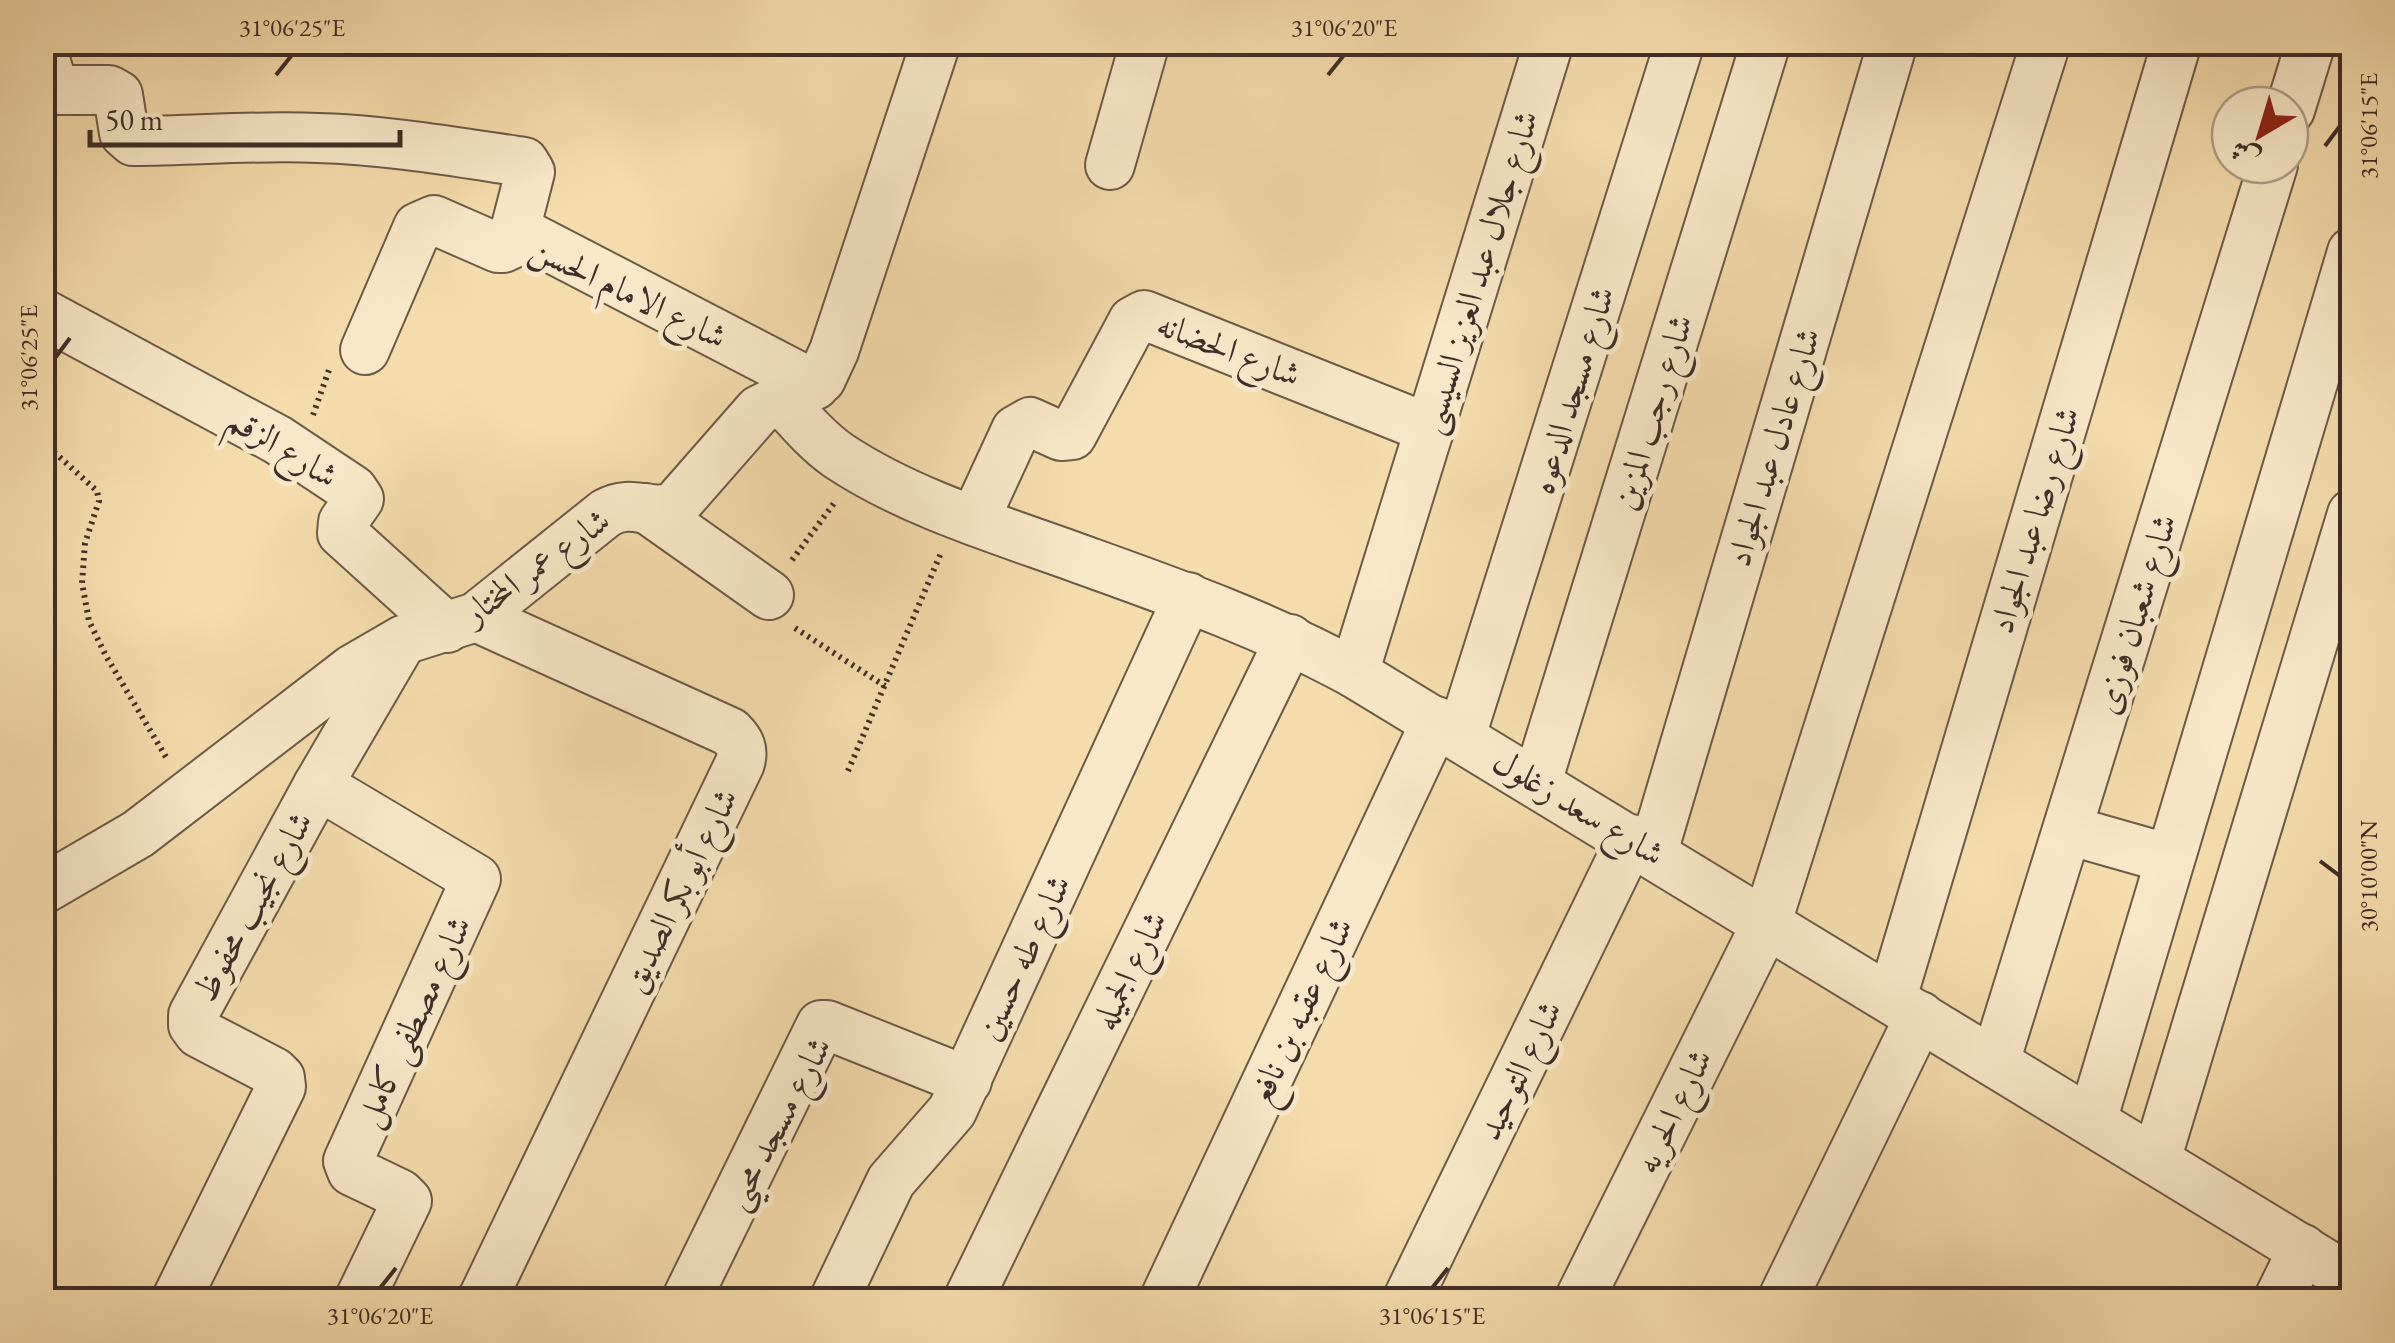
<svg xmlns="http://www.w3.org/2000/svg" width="2395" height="1343" viewBox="0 0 2395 1343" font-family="'EB Garamond',Amiri,serif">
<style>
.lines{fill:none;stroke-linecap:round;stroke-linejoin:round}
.street-casing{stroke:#6c5a49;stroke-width:52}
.path{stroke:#3e2e28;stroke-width:6;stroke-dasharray:2.5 5;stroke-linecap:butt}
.street{stroke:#f8e8c9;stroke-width:48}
.ticks{fill:none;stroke:#3e2e28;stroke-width:4}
.labels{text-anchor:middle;stroke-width:10;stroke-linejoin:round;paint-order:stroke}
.street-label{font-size:35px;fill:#3e2e28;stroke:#f8e8c9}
.neatline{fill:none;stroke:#3e2e28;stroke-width:4}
.ticks-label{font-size:25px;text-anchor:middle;fill:#3e2e28}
</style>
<rect width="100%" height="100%" fill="#f4dcac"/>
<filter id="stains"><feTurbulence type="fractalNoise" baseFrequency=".002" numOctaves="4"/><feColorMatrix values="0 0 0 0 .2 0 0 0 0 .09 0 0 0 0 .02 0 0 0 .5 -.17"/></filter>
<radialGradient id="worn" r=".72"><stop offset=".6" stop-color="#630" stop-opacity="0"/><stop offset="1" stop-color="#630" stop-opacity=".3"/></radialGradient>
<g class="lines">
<defs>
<g id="street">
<path d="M 42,50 L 53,85 L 59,90 L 109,90 L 118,95 L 124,133 L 133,141 C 194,141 256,135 318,138 C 387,140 456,152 524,162 L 530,172 L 512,242"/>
<polyline points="2290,110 2311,42"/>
<polyline points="1110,165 1145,42"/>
<polyline points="42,313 278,440 353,490 359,499 343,522 342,533 447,628"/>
<polyline points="365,350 418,227 434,220 498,248 503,248 528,236 815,385"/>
<path d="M 779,397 C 798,418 816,440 839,456 C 911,504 1004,531 1086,561 C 1178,594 1268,626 1354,673 L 2352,1280"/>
<polyline points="646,508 769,595"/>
<polyline points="974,521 1016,430 1030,422 1061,436 1072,435 1133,321 1144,315 1430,429"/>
<path d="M 476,617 L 730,732 C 740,742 744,749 740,763 L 482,1300"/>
<polyline points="1354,673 1549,42"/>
<polyline points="1461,736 1680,42"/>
<polyline points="1537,782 1766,42"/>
<polyline points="318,785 476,879 348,1161 352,1171 400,1194 407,1201 359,1300"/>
<polyline points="2068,830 2170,859"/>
<polyline points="1653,852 1893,42"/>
<path d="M 42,890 L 138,834 L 353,669 L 403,640 L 476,617 L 606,513 C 633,498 648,516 674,507 L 759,410 L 821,379 L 834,351 L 936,42"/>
<polyline points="1892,998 2177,42"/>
<polyline points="1995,1062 2273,165"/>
<polyline points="2092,1121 2352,252"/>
<polyline points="2156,1160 2352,514"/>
<polyline points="176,1300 281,1087 280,1078 274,1072 199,1033 193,1025 193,1015 318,785 401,643"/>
<polyline points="686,1300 821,1025 827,1025 967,1081"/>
<polyline points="834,1300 891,1181 952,1111 1188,597"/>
<polyline points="968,1300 1290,639"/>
<polyline points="1164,1300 1436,721"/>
<polyline points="1407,1300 1631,839"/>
<polyline points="1579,1300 1767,922 2046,42"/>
<polyline points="1782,1300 1920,1016"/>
<polyline points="2278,1300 2303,1249"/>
</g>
</defs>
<use href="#street" class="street-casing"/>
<g class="path">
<polyline points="313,415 329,370"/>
<polyline points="54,452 97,491 99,501 85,543 82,583 89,621 106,656 166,757"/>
<polyline points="792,560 835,502"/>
<polyline points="795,628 885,686"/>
<polyline points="848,771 941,553"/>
</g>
<use href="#street" class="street"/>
</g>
<path class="ticks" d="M 276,75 L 292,55M 1328,75 L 1344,55M 2325,146 L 2340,126M 55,358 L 70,338M 2320,861 L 2340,876M 380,1288 L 396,1268M 1432,1288 L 1448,1268"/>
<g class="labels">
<g class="street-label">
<text transform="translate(1478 272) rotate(-73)" y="12">شارع جلال عبد العزيز السيسى</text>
<text transform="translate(629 292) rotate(26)" y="12">شارع الامام الحسن</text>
<text transform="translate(1229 349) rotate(21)" y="12">شارع الحضانه</text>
<text transform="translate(1572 390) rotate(-73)" y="12">شارع مسجد الدعوه</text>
<text transform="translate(1652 412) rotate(-73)" y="12">شارع رجب المزين</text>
<text transform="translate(283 447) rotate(31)" y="12">شارع الزقم</text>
<text transform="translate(1773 447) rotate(-73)" y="12">شارع عادل عبد الجواد</text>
<text transform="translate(2034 520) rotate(-73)" y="12">شارع رضا عبد الجواد</text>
<text transform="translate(536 566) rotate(-36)" y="12">شارع عمر المختار</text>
<text transform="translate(2135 614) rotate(-73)" y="12">شارع شعبان فوزى</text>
<text transform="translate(1579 807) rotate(31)" y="12">شارع سعد زغلول</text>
<text transform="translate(679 890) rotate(-64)" y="12">شارع أبو بكر الصديق</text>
<text transform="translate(252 906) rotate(-61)" y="12">شارع نجيب محفوظ</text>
<text transform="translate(1023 957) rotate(-65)" y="12">شارع طه حسين</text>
<text transform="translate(1129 970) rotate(-64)" y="12">شارع الجميله</text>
<text transform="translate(1300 1011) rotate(-65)" y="12">شارع عقبه بن نافع</text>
<text transform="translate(413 1021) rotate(-65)" y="12">شارع مصطفى كامل</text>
<text transform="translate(1519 1070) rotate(-64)" y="12">شارع التوحيد</text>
<text transform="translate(1673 1111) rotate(-64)" y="12">شارع الحريه</text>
<text transform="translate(777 1123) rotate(-62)" y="12">شارع مسجد محيى</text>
</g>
</g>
<rect width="2395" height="1343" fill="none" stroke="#f4dcac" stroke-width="110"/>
<g transform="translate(2260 135) rotate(218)"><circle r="48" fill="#f8e8c9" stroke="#ae9e89" stroke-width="2.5"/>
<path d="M0-8L18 38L0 25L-18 38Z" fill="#8f2418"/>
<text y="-15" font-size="28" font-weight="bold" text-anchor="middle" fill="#3e2e28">ش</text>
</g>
<path d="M90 130v15h310v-15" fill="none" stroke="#3e2e28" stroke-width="5"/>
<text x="105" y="130" font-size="30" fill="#3e2e28" stroke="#f8e8c9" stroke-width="8" paint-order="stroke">50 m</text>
<rect x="55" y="55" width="2285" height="1233" class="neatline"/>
<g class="ticks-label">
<text x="292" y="36">31°06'25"E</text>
<text x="1344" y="36">31°06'20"E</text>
<text transform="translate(2368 126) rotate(-90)" y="9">31°06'15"E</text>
<text transform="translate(28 358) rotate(-90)" y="9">31°06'25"E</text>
<text transform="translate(2368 876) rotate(-90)" y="9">30°10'00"N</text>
<text x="380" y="1324">31°06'20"E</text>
<text x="1432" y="1324">31°06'15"E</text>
</g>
<rect width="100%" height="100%" filter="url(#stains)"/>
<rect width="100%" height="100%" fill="url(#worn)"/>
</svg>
